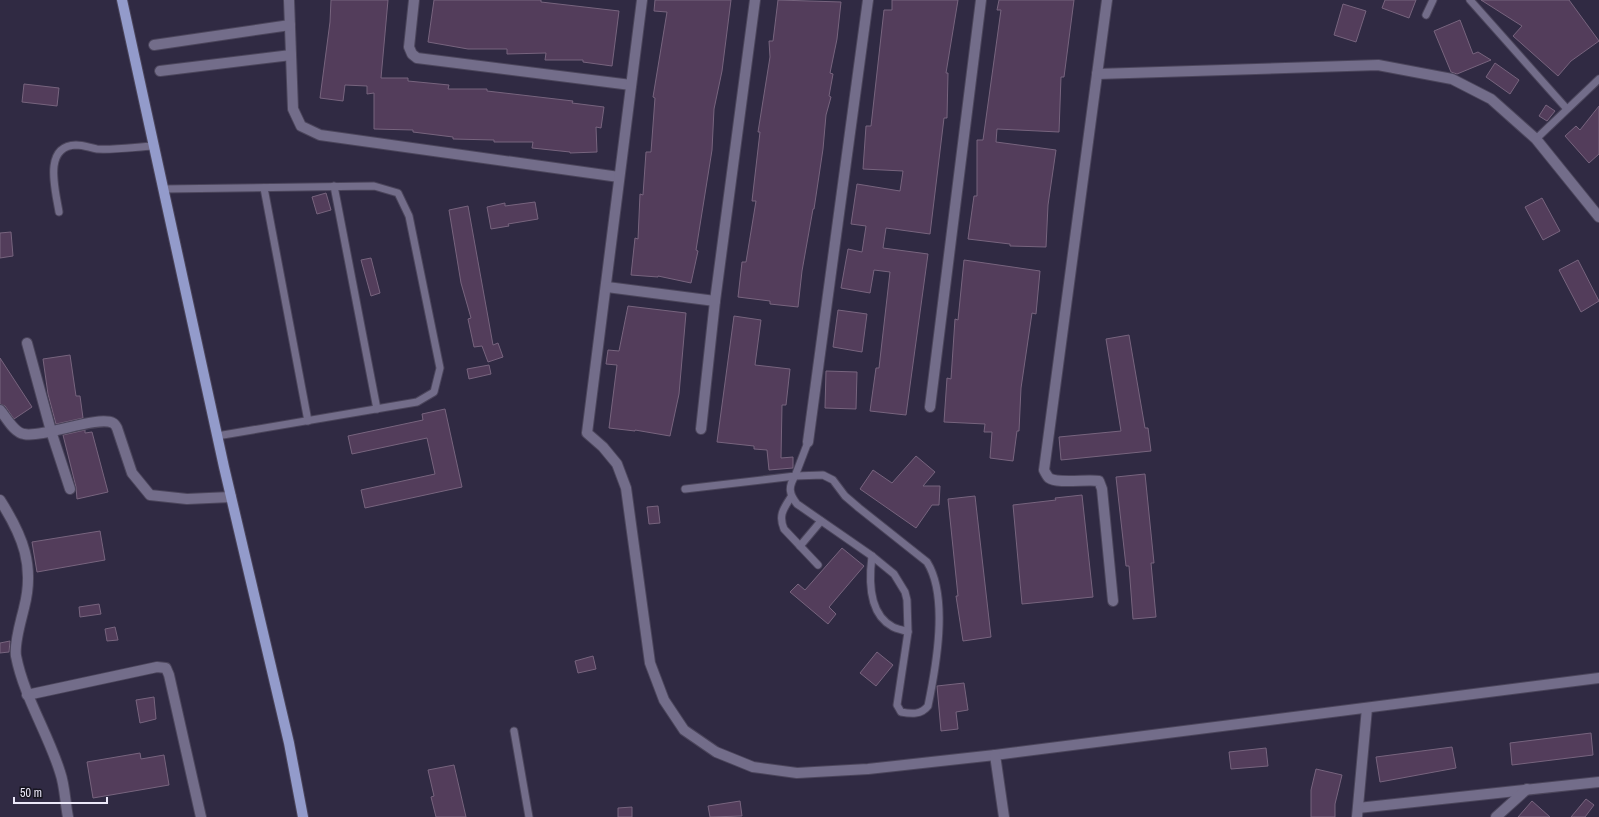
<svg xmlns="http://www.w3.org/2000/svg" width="1599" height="817" viewBox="0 0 1599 817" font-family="'Archivo Narrow',sans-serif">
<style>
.building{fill:#533d5b;stroke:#77647e}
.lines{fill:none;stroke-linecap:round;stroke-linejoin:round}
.service-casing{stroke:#4b455b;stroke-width:9}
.minor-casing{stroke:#4b455b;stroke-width:12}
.primary-casing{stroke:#4b455b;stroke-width:12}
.service{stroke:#736d8a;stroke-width:7}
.minor{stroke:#736d8a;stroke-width:10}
.primary{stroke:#939bcb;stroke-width:10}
</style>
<rect width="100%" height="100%" fill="#302a43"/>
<g class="building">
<polygon points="331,0 388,0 381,78 408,78 408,81 449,85 448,89 487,89 487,91 573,101 572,103 604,107 601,128 596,127 597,152 570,153 570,152 532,148 533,142 494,142 494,140 453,139 453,137 413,132 413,130 374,129 374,93 367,94 367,86 345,85 343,101 320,98 330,22"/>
<polygon points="434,0 541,0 541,2 619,11 612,66 583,62 583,60 545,60 546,53 507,54 507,49 468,49 428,42"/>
<polygon points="655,0 731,0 722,71 714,109 712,150 696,250 698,251 691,283 658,276 658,277 631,275 635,238 638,239 640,194 643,195 646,152 651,152 655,98 653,97 667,12 654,11"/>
<polygon points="778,0 841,2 837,39 830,73 833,74 829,96 831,97 826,115 823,149 814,209 813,209 802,271 798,307 770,304 770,301 738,297 742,262 746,262 756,201 752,201 760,132 758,132 770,57 769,41 773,41"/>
<polygon points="892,0 958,0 946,73 948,73 947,118 944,118 930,234 886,228 883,248 928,254 906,415 870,411 876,368 879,368 890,272 874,270 870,293 841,288 848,249 862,252 866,226 851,224 857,184 900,191 903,171 863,169 866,126 871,126 884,10 892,10"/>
<polygon points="999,0 1074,0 1064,77 1061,77 1059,132 997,129 996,142 1056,150 1048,205 1046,247 1010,246 1010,244 968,239 974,196 977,196 977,140 983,140 1001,10 997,10"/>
<polygon points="1385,0 1416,0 1409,18 1382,8"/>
<polygon points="1481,0 1569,0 1599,41 1571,61 1558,76 1513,36 1522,26"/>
<polygon points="1343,4 1366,11 1356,42 1334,35"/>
<polygon points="1460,20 1473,54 1478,52 1491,60 1457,74 1451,72 1434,31"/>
<polygon points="1495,63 1519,80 1510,94 1486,77"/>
<polygon points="24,84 59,88 57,106 22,102"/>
<polygon points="1546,105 1555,111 1547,121 1539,116"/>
<polygon points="1599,106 1599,154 1589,163 1565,136 1576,126 1580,130"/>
<polygon points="326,193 331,210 317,214 312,197"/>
<polygon points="1542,198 1560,231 1543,240 1525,207"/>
<polygon points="535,202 538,219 508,224 509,226 491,229 487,207 505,203 505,206"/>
<polygon points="468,206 493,345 498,343 503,357 488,362 482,346 474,347 468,319 471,318 461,283 449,210"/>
<polygon points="11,232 13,256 0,258 0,233"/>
<polygon points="371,258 380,293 371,296 361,260"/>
<polygon points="964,260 1040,271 1036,314 1032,313 1021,388 1019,431 1017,431 1013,461 990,458 992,432 984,432 985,424 944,422 947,378 951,379 955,319 958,320"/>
<polygon points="1578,260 1599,301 1581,312 1559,270"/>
<polygon points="628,306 686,313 679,394 670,436 635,430 635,431 609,428 617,365 606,364 608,350 619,351"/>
<polygon points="838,310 867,314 862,352 833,347"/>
<polygon points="734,316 761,320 755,365 790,369 786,405 782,405 781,458 793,457 793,468 769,470 767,450 754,449 754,446 717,442"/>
<polygon points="1129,335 1145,428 1148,428 1151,451 1061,460 1059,437 1121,431 1106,339"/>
<polygon points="70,355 76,396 80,396 83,418 56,424 48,394 43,359"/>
<polygon points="0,358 32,407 14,419 5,406 0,404"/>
<polygon points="489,365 491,374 469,379 467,369"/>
<polygon points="826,371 857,372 856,409 825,408"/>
<polygon points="445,409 462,487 365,508 361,490 435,474 427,438 352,454 348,436 423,420 422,414"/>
<polygon points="85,430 85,433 92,432 108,492 77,499 76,487 63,435"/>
<polygon points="916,456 935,472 923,486 940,486 939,505 932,505 916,528 860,489 873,470 892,483"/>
<polygon points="1145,474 1154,563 1151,563 1156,617 1133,619 1129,566 1126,566 1116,477"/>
<polygon points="1082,495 1093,597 1022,604 1013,505 1056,500 1055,498"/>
<polygon points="975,496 991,637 963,641 956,596 958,596 948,499"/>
<polygon points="658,506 660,523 649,524 647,507"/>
<polygon points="100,531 105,560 37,572 32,542"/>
<polygon points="842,548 864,566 829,607 836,614 828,624 790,592 798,584 805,590"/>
<polygon points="99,604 101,614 80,617 79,607"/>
<polygon points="115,627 118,640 107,641 105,629"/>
<polygon points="10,641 9,652 0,653 0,643"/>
<polygon points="877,652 893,665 876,686 860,673"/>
<polygon points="593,656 596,669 578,673 575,661"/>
<polygon points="964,683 968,710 956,712 958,729 941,731 937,686"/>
<polygon points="154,697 156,719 140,723 136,700"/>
<polygon points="1591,733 1593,755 1512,765 1510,743"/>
<polygon points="1452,747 1456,768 1380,782 1376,757"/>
<polygon points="1266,748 1268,766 1231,769 1229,752"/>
<polygon points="140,753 141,759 164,755 169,785 93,798 87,762"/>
<polygon points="454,765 466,817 436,817 431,797 434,796 428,770"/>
<polygon points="1316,769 1342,775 1335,804 1335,817 1311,817 1311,790"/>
<polygon points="1586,799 1594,805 1585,817 1571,817"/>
<polygon points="740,801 742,816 710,817 708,806"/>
<polygon points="1532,801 1550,817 1518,817"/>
<polygon points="632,807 632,817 618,817 618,808"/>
</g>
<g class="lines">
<defs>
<g id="service">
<polyline points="1470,0 1567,109"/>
<polyline points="1426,15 1433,0"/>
<polyline points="1536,139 1599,79"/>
<polyline points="334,186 377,409"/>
<polyline points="264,188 308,421"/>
<polyline points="163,189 374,186 398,193 409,216 440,368 434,392 417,402 217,436"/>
<path d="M 59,212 C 56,192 42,146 76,145 C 84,145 90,148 97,149 C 115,150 135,147 153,146"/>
<path d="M 823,475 L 833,480 L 845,496 L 859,508 L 927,562 C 949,597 936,667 928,706 C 921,715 911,714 901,712 L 897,705 L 908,632 L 907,600 L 905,592 L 894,574 L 872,556 L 797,504 C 789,494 788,487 795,476 Z"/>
<polyline points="685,489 795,476 808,442"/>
<path d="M 791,497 C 784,508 778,515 784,529 L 818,565"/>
<polyline points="800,546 821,521"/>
<path d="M 872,556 C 869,579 868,614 893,627 C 897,629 903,630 908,632"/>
<polyline points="514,731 529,817"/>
</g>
<g id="minor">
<polyline points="289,0 293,109 301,126 320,135 619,177"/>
<polyline points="414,0 409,47 412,54 417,58 631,85"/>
<polyline points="642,0 587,433 603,447 617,464 626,488 650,663 664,700 684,730 716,752 753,767 797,773 868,769 995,755 1599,678"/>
<path d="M 1107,0 L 1044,470 C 1045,472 1047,476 1049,478 C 1057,484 1088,479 1099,481 L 1102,489 L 1113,601"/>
<polyline points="154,45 290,25"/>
<polyline points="160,71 291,55"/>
<polyline points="1097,74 1378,65 1452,79 1491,99 1536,139 1599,217"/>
<polyline points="607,287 715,301"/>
<polyline points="27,343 51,431 70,489"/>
<polyline points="930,407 981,0"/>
<path d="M 0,410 C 6,417 14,433 24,434 C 44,438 98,415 113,423 C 115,424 116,426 117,428 L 132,473 L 150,495 L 187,499 L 231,497"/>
<polyline points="701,429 715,301 755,0"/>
<polyline points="808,442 868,0"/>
<path d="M 0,500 C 23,536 35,566 24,608 C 21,621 14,643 16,656 C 24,697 48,733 60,772 C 65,786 65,802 68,817"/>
<polyline points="27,695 157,667 166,668 169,675 201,817"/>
<polyline points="995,755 1004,817"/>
<polyline points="1358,808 1599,782"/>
<polyline points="1357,817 1367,708"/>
<polyline points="1496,817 1527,789"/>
</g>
<polyline id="primary" points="122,0 224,467 289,743 303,817"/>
</defs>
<use href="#service" class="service-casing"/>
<use href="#minor" class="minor-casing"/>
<use href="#primary" class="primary-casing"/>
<use href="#service" class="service"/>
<use href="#minor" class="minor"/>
<use href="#primary" class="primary"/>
</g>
<path d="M14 797v6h93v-6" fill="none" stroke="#ece8f9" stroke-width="2"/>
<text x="20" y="797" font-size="12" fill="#ece8f9" stroke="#171520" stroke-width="3" paint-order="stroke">50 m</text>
</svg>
